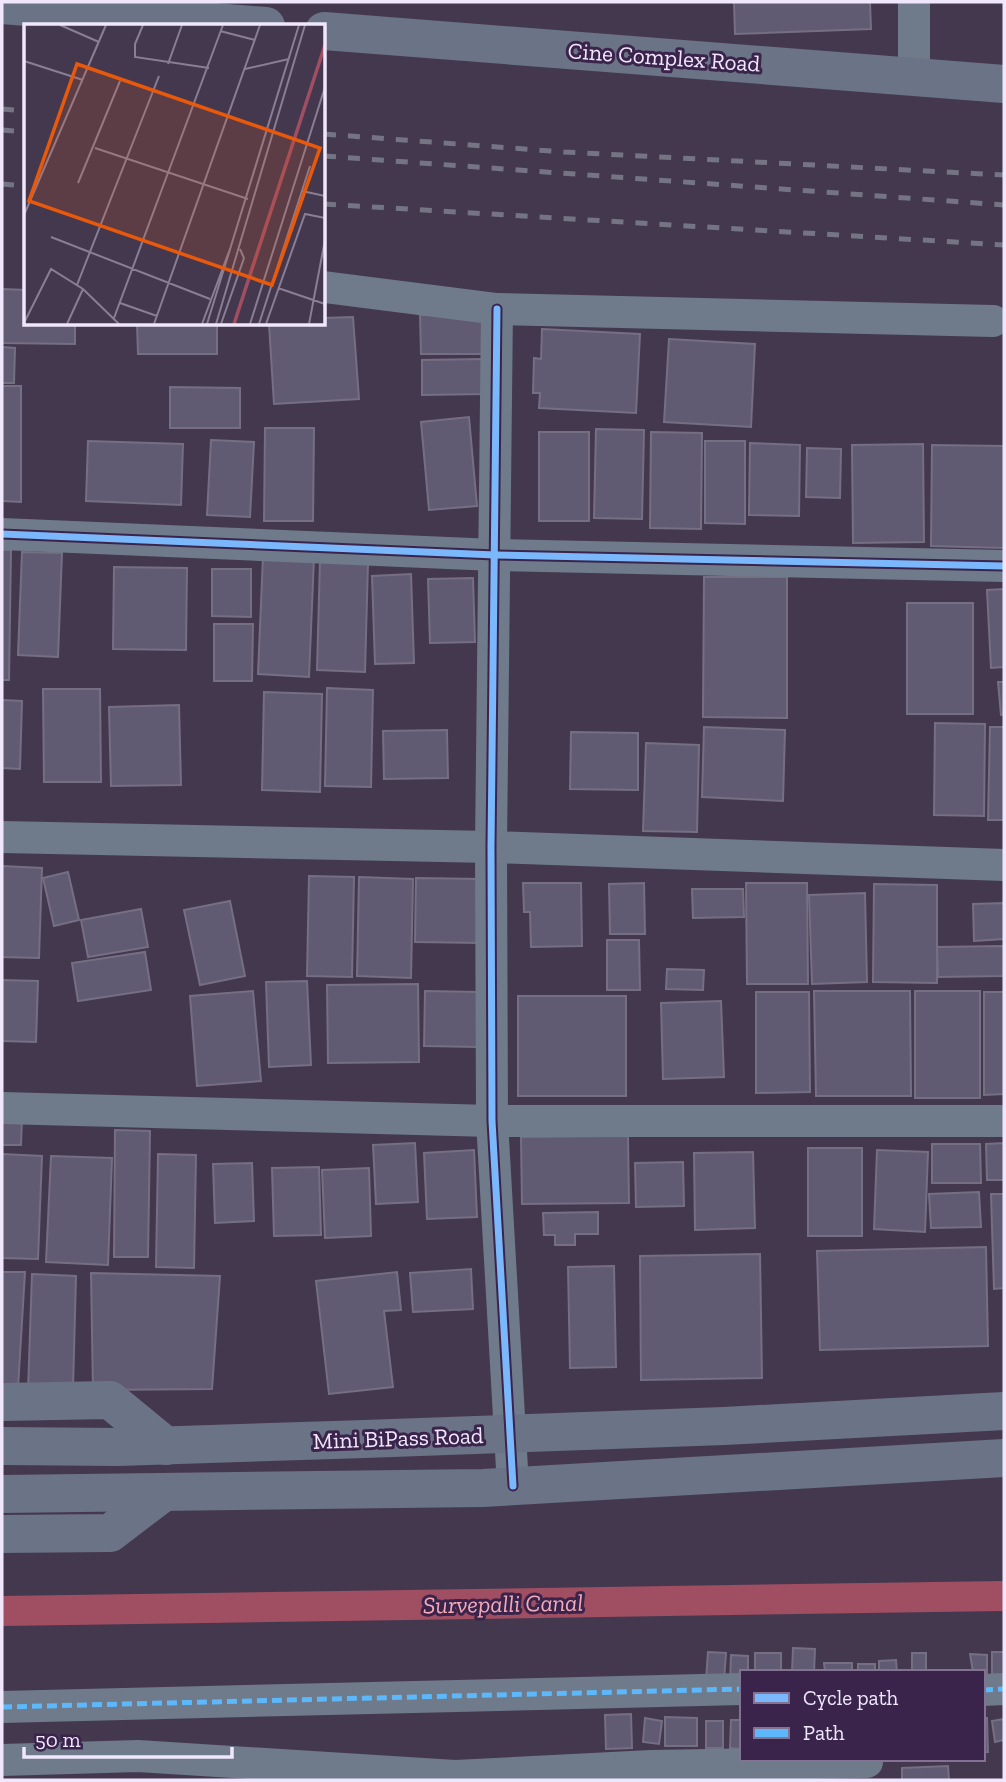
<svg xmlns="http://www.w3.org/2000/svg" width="1006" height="1782" viewBox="0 0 1006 1782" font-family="'Zilla Slab',serif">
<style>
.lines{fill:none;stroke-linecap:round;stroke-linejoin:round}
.canal{stroke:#a04e62;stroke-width:30}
.building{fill:#615a73;stroke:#756f83;stroke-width:2}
.street{stroke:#6f7a8a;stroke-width:32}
.secondary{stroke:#6b7386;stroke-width:38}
.rail{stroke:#747485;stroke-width:5;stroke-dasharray:12 12;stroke-linecap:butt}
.quiet{stroke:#5cb8fa;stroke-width:5;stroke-dasharray:10 5;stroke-linecap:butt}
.cycleway-casing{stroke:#3a244c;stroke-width:11}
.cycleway{stroke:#7ab7fb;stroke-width:7}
.labels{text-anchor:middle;stroke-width:6;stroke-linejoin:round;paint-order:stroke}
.street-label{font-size:23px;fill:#f1e7fc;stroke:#3a244c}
.water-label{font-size:24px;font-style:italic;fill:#f5aab7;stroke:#3a244c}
.inset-river{fill:none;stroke:#a04e62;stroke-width:3.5}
.inset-road{fill:none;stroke:#897e94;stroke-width:2}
.view{fill:#e8590c;fill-opacity:0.15;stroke:#e8590c;stroke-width:3.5}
.inset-edge{fill:none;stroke:#f1e7fc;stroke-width:3.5}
</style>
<rect width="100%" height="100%" fill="#44384f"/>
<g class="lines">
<polyline class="canal" points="2,1611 1004,1596"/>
</g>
<g class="building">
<polygon points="734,2 870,2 871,29 735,34"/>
<polygon points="2,289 26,290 26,324 75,324 75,344 2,343"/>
<polygon points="420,315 483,315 483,354 421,354"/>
<polygon points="353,317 359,399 274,404 269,324 324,324 324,318"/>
<polygon points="137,324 217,324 217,354 138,354"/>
<polygon points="542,329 640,334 636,413 539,408 540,393 533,393 534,358 541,359"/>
<polygon points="669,339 755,344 751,427 664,422"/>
<polygon points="2,347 15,348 14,383 2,383"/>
<polygon points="483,359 484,394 422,395 422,360"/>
<polygon points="2,386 21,386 21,502 2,501"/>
<polygon points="170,387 240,388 240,428 170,428"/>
<polygon points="469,417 477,506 429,510 421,422"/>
<polygon points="265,428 314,428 313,521 264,521"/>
<polygon points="596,429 644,430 642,519 594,518"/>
<rect x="539" y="432" width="50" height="89"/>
<polygon points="651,432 702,433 701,529 650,528"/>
<polygon points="211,440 254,442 250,517 207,515"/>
<polygon points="88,441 183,444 181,505 86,501"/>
<polygon points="705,441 745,441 745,524 705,523"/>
<polygon points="750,443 800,445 799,516 749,515"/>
<polygon points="923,444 924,542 853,543 852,445"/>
<polygon points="932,445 1004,446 1004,548 931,546"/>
<polygon points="807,448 841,449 840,498 806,497"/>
<polygon points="2,550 11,550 9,680 2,680"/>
<polygon points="22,552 62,553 58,657 18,655"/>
<polygon points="263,556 314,558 309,677 258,674"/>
<polygon points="320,560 368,562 365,672 317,670"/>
<polygon points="114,567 187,568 186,650 113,649"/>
<polygon points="212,569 251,569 251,617 212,616"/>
<polygon points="411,574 414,663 375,664 372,576"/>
<polygon points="704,577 787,577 787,718 703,717"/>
<polygon points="473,578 475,642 430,643 428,579"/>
<polygon points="1004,589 1004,667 991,668 987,590"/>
<rect x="907" y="603" width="66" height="111"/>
<polygon points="214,624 253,624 252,681 214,681"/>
<polygon points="998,682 1004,682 1004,714 1001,715"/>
<polygon points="327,688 373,690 371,787 325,786"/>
<polygon points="43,689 100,689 101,782 44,782"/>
<polygon points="264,692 322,694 320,792 262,790"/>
<polygon points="2,700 22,701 20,769 2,768"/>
<polygon points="179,705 181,785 111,786 109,707"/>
<polygon points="935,723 985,724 984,816 934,815"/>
<polygon points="704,727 785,730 783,801 702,797"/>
<polygon points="990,727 1004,727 1004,820 988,820"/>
<polygon points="447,730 448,778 384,779 383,731"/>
<polygon points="571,732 638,733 638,790 570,789"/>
<polygon points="646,743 699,745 697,832 643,831"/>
<polygon points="2,866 42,868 39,958 2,957"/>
<polygon points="68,872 79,920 54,926 43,878"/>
<polygon points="309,876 354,877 352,977 307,976"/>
<polygon points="359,877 413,879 411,978 357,976"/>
<polygon points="416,878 482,879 481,943 415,942"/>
<polygon points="523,883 581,883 582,946 531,947 530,912 524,912"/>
<polygon points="644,883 645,934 610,934 609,884"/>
<polygon points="746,883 807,883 808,984 747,984"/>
<polygon points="874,884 937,885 937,983 873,982"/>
<polygon points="692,889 743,889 744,917 693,918"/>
<polygon points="865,893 867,982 812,984 809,895"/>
<polygon points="230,901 245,976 200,985 184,910"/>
<polygon points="1004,903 1004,939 974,941 973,904"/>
<polygon points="141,909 148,947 88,957 81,920"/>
<polygon points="607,940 639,940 640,990 607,990"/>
<polygon points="1004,946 1004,976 938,977 937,947"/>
<polygon points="145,952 151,990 78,1001 72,963"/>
<polygon points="667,969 704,970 703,990 666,989"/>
<polygon points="2,980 38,981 36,1042 2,1041"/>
<polygon points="307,981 311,1065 269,1067 266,982"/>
<polygon points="418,984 419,1062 328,1063 327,985"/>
<polygon points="253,991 261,1081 197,1086 190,996"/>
<polygon points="425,991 478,992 478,1047 424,1046"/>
<polygon points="814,991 910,991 911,1096 816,1096"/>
<rect x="915" y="991" width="65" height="107"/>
<polygon points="756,992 809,992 810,1092 756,1093"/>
<polygon points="984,992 1004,992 1004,1094 984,1095"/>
<rect x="518" y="996" width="108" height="100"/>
<polygon points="721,1001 724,1077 663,1079 661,1003"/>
<polygon points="2,1118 22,1118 21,1145 2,1145"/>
<polygon points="115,1130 150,1131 148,1257 114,1257"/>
<polygon points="628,1136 629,1203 522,1204 521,1137"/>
<polygon points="415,1143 418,1202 376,1204 373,1145"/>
<polygon points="1004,1143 1004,1180 987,1180 986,1144"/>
<polygon points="932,1144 980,1144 981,1183 932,1183"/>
<rect x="808" y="1148" width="54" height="88"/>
<polygon points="474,1150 477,1217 427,1219 424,1153"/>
<polygon points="877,1150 928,1152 925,1232 874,1229"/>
<polygon points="753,1152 755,1228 695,1230 694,1153"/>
<polygon points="2,1154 42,1156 38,1259 2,1258"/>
<polygon points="158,1154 196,1155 194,1268 156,1267"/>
<polygon points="51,1156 112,1158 108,1265 46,1262"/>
<polygon points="683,1162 684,1206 636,1207 635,1163"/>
<polygon points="252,1163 254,1221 215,1223 213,1164"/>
<polygon points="319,1167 321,1235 274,1236 272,1168"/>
<polygon points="369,1168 371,1236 325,1238 322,1170"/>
<polygon points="979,1192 981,1227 931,1228 929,1194"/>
<polygon points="991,1194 1004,1194 1004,1288 994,1289"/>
<polygon points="598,1212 598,1234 575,1234 575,1245 555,1245 555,1235 544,1235 543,1213"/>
<polygon points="986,1247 988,1346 820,1350 817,1251"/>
<polygon points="760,1254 762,1378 641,1380 640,1256"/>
<polygon points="614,1266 616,1367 570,1368 568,1267"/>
<polygon points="471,1269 473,1309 413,1312 410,1273"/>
<polygon points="2,1272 25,1272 18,1388 2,1387"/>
<polygon points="397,1272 401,1310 384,1311 393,1387 329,1394 316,1281"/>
<polygon points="91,1273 220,1276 212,1389 93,1390"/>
<polygon points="32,1274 76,1276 73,1389 28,1391"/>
<polygon points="793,1648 815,1649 814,1672 792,1672"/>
<polygon points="708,1652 726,1653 724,1681 706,1680"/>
<polygon points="992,1652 1004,1652 1004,1683 992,1682"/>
<rect x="755" y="1653" width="26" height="19"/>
<rect x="912" y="1653" width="14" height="19"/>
<polygon points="970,1654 987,1655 987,1676 983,1676 983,1672 973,1672"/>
<polygon points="731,1655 748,1656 748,1672 742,1672 742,1682 730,1682"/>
<polygon points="896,1660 897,1672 879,1672 879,1661"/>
<polygon points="824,1663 852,1663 852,1672 825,1672"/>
<rect x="858" y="1664" width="17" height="8"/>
<polygon points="631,1714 632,1748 606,1749 605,1715"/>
<polygon points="665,1717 697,1718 697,1746 665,1746"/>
<polygon points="645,1718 662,1721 659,1744 643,1742"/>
<polygon points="983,1718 987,1718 988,1752 983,1752"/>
<polygon points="1004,1719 1004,1740 995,1742 992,1721"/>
<polygon points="731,1720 742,1720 742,1749 730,1748"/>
<rect x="706" y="1721" width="17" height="27"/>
<polygon points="948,1766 949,1780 902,1780 902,1768"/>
</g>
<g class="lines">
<g class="street">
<polyline points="914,2 914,77"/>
<polyline points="324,287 497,309 993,321"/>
<polyline points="497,309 491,847 492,1121 513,1486"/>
<polyline points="2,534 495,555 1004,566"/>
<polyline points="2,837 491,847 1004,865"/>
<polyline points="2,1108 492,1121 1004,1121"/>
<polyline points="983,1690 1004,1689"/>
<polyline points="2,1707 742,1689"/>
<polyline points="2,1760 138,1756 455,1776 651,1766 867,1762"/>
</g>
<g class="secondary">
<polyline points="2,5 266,26"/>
<polyline points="324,31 1004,84"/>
<polyline points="2,1402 110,1400 166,1446"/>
<polyline points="2,1446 118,1447 365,1439 724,1426 1004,1411"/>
<polyline points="2,1494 483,1488 1004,1458"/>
<polyline points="2,1534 110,1533 164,1492"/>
</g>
<g class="rail">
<polyline points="2,109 26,111"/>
<polyline points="2,130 26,132"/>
<polyline points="324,134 564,152 1004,175"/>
<polyline points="324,156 1004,205"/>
<polyline points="2,184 26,186"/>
<polyline points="324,204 1004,245"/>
</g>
<g class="quiet">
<polyline points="983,1690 1004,1689"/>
<polyline points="2,1707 742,1689"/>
</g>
<defs>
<g id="cycleway">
<polyline points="497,309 491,847 492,1121 513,1486"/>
<polyline points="2,534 495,555 1004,566"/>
</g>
</defs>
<use href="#cycleway" class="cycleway-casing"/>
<use href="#cycleway" class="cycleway"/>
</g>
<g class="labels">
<g class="street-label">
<text transform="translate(664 57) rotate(4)" y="8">Cine Complex Road</text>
<text transform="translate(398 1438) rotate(-2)" y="8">Mini BiPass Road</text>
</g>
<g class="water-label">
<text transform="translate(503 1604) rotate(-1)" y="8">Survepalli Canal</text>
</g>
</g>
<g transform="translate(24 24)">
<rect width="301" height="301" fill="#44384f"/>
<path class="inset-river" d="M 210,300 L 301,21"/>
<path class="inset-road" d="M 36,1 L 75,18M 119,1 L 111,20 L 111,33 L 185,44M 196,7 L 231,16M 0,37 L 59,56M 144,40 L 158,1M 221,45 L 265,35M 71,124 L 224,175M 54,159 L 96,57M 278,167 L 301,172M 0,191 L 82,1M 27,213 L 186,275M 53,261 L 135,52M 254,264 L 301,280M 96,279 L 133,292M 90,294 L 199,1M 0,299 L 27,245 L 59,265 L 95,300M 43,300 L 59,265M 130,300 L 236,1M 178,300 L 206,225M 183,300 L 275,1M 192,300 L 281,1M 197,300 L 220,234 L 216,225M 226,300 L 301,63M 235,300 L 286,142M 242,300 L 281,190 L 301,194M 285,300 L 301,216"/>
<path class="view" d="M 53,40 L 296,124 L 248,261 L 5,177 Z"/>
<rect width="301" height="301" class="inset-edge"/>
</g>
<rect width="1006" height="1782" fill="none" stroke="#f1e7fc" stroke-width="7"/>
<rect x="740" y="1670" width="245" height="91" fill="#3a244c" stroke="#837292" stroke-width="2"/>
<rect x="754" y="1693" width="35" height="10" fill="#7ab7fb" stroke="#837292" stroke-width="2"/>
<text x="803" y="1705" font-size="21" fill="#f1e7fc">Cycle path</text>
<rect x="754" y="1728" width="35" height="10" fill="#5cb8fa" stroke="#837292" stroke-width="2"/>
<text x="803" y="1740" font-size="21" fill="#f1e7fc">Path</text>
<path d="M24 1747v10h208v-10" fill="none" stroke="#f1e7fc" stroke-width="3.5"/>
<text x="35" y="1747" font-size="21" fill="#f1e7fc" stroke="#3a244c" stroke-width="5" paint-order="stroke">50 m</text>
</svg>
